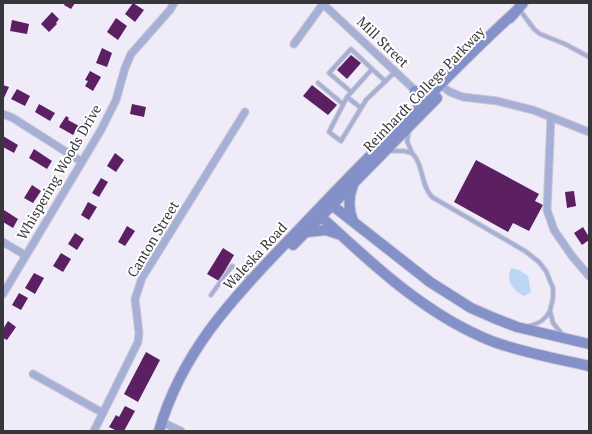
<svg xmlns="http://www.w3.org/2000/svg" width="592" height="434" viewBox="0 0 592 434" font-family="'PT Serif',serif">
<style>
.water{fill:#bcd7f4}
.building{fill:#5c2062}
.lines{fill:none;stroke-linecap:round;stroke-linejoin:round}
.lane-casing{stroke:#cac7d3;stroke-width:5.5}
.street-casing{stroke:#cac7d3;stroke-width:9}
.secondary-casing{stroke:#cac7d3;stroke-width:12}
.lane{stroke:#a6afd5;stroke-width:3.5}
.street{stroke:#a6afd5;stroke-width:7}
.secondary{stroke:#8490c8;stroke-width:10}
.labels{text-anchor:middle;stroke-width:4;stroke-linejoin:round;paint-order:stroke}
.street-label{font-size:14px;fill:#37363b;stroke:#fff}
</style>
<rect width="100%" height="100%" fill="#efebf9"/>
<path class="water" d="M 511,268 L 519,270 L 528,276 L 531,292 L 524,296 C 512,290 506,281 511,268 Z"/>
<g class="building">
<polygon points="65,3 75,3 71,9 64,5"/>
<polygon points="133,3 144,10 135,22 125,14"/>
<polygon points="52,12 59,19 56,23 57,24 49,32 41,24"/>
<polygon points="116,18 127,26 118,40 107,32"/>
<polygon points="12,20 29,24 27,34 10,31"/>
<polygon points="102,48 112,53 107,67 96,63"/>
<polygon points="351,55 361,63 347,79 337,70"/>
<polygon points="90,71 101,77 93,91 85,86 88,81 85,80"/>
<polygon points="3,85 9,87 3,100"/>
<polygon points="312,85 337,105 328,115 303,96"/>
<polygon points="17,89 30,96 25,106 11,99"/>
<polygon points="39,104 55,113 50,121 35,112"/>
<polygon points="132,104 146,107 144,117 130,114"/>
<polygon points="66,116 69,118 68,120 79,126 73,135 59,127"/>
<polygon points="3,136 18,145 14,153 3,147"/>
<polygon points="34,149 52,161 47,169 29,158"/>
<polygon points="115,153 124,160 116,172 107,166"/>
<polygon points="476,160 539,194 535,201 543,205 529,231 513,223 508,232 454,202"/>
<polygon points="101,178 108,182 99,197 92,193"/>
<polygon points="32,185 41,191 33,203 24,198"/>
<polygon points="574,191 576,206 567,208 565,192"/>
<polygon points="88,202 97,207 89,220 81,215"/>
<polygon points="4,210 18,219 13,228 3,222 3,212"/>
<polygon points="127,226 135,231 125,246 118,242"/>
<polygon points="583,227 589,237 589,240 582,245 574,233"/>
<polygon points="75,233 84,239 77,250 68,244"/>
<polygon points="223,248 234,255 219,281 207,274"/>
<polygon points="61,253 71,259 63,272 53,266"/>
<polygon points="34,273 44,278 35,294 25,288"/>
<polygon points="19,293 28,298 21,310 12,305"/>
<polygon points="8,321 16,327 7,340 3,338 3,329"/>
<polygon points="146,352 160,360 138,402 124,394"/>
<polygon points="125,406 135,411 124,431 117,431 109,427 116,415 119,417"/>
</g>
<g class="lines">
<defs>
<g id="lane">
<polyline points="519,9 534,29 540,34 565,44 589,57"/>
<polyline points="318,83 343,104"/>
<polyline points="350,91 329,73 351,49 372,69"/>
<polyline points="347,97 329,132 341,141 366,100 395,72"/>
<polyline points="361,108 347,97 372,69 385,81"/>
<polyline points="388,151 404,151 412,153 407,141 409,131"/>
<path d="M 412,153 C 424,165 420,184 432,197 L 525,251 L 539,262 L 546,271 L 553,288 L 553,298 L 550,311"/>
<polyline points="211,295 232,266 250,279"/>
<path d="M 529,326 C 539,324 545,320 550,311 L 553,323 L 562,334"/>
</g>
<g id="street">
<polyline points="322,3 418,93"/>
<polyline points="294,44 323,4"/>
<polyline points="446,89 450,92 463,97 497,101 533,110 589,132"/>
<polyline points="3,114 13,118 82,162"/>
<polyline points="551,117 547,210 554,230 572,256 589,276"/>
<polyline points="3,242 25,255"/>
<polyline points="3,294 101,130 116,100 125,68 131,54 170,10 174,3"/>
<polyline points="33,374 103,413"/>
<polyline points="162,422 181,431"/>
<polyline points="94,431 138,342 139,333 135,299 142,278 245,112"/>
</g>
<g id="secondary">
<polyline points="510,18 523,3"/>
<polyline points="415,91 426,92 436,89"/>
<path d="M 353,185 C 348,198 348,209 353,221"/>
<polyline points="328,202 430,282 471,308 494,318 517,327 589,344"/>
<path d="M 317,213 C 370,262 426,316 494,342 C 525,353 558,359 589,366"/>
<polyline points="307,232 326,230 338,234"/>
<polyline points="293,245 437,98"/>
<path d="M 159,431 C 181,354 230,301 284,245 C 311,217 338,188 366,160 C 415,111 462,60 514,13"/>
</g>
</defs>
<use href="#lane" class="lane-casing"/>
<use href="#street" class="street-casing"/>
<use href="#secondary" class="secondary-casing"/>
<use href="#lane" class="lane"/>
<use href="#street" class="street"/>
<use href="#secondary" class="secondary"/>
</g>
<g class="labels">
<g class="street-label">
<text transform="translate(383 42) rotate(44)" y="5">Mill Street</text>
<text transform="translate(424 89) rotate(-46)" y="5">Reinhardt College Parkway</text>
<text transform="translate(59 172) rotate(-60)" y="5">Whispering Woods Drive</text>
<text transform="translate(153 239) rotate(-59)" y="5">Canton Street</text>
<text transform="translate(255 256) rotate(-47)" y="5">Waleska Road</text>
</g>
</g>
<rect width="592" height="434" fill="none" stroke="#37363b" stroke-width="8"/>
</svg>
